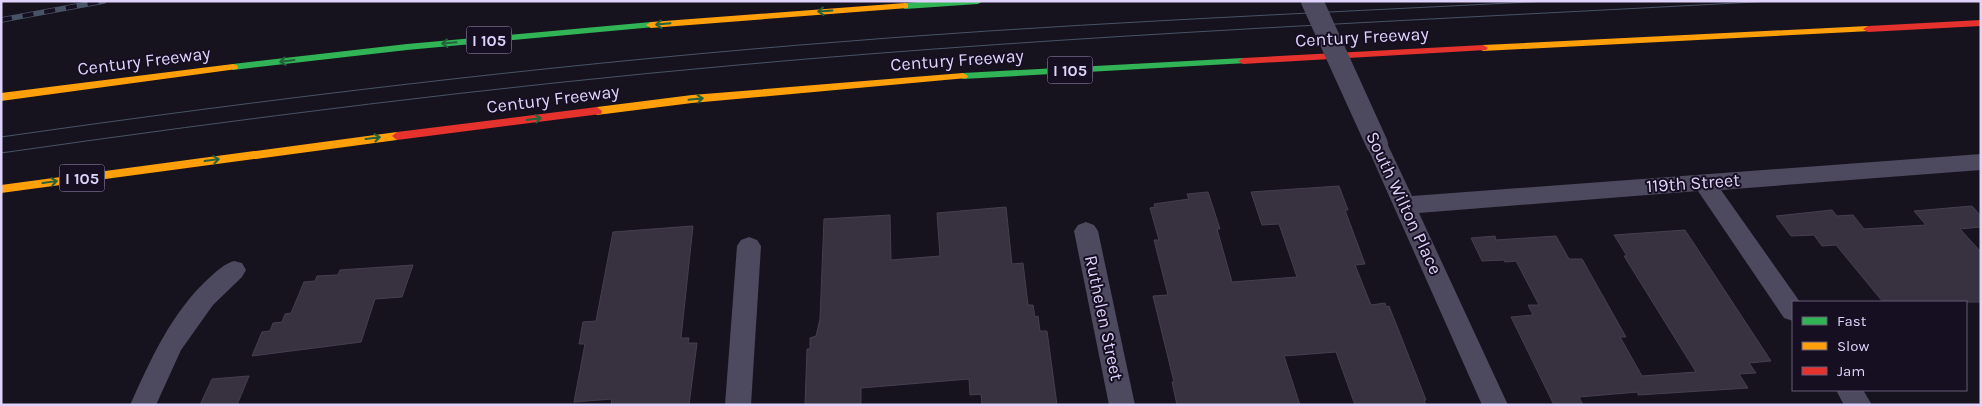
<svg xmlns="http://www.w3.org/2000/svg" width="1982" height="406" viewBox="0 0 1982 406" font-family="Karla,sans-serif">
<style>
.building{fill:#373140;stroke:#453e51}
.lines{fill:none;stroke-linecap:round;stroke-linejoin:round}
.street{fill:#4d495e;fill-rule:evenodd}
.fast{fill:#30b455;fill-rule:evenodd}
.slow{fill:#ff9f0a;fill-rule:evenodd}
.jam{fill:#e5322d;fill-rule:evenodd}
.tram{stroke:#475467;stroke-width:1}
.rail-casing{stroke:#475467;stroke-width:5.5}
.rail{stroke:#160f22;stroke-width:4;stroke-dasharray:11;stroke-linecap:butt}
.street-bridge{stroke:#4d495e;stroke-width:22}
.oneway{stroke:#23623c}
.labels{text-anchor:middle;stroke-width:4;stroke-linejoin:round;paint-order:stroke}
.shield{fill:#160f22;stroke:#a398bb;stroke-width:1}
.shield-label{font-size:16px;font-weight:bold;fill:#dfd3fc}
.street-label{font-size:18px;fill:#dfd3fc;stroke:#160f22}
</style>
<rect width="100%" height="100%" fill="#17131e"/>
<g class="building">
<polygon points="1339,186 1348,210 1345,210 1365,264 1355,265 1371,305 1385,303 1386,307 1389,306 1426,400 1424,400 1426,405 1355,405 1336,352 1284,356 1300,405 1177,405 1172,382 1174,382 1153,296 1168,295 1154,240 1159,240 1150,208 1155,207 1154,204 1189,199 1187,194 1208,192 1220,229 1217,229 1232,282 1297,277 1279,224 1262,225 1251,192"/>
<polygon points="1972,206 1981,216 1981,227 1960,229 1981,252 1981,302 1883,302 1836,245 1822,246 1814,235 1791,236 1776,216 1832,210 1837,216 1853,215 1864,229 1926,225 1914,211"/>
<polygon points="1006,207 1012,264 1023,263 1028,305 1033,305 1035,317 1038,316 1040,331 1047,331 1057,405 982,405 981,394 970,395 969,379 861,388 861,405 805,405 807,349 810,349 810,338 816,336 820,319 824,219 890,215 891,260 940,256 937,213"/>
<polygon points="693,226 681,338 689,338 688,343 697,343 689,405 611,405 612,399 574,402 585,344 579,344 583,322 596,321 613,232"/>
<polygon points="1685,230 1771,361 1749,363 1756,373 1739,374 1748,388 1638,395 1638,392 1579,397 1583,405 1554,405 1511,317 1533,315 1528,305 1539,305 1516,261 1505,262 1504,260 1482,261 1471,238 1495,236 1496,240 1556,236 1569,259 1582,259 1626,337 1620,337 1642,376 1696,372 1624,256 1627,256 1614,235"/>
<polygon points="413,265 402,297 375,299 361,342 252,356 262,332 270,331 273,323 282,322 285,314 291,313 304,282 315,281 317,276 338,275 340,270"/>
<polygon points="249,376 237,405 200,405 212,379"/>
</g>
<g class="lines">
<g class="street">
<polygon points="1377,136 1385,139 1412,196 1981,154 1981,170 1721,190 1800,302 1793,302 1793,321 1784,318 1698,191 1419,213 1508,405 1482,405 1366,144 1369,139"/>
<polygon points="1086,222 1094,225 1098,231 1135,405 1109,405 1074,231 1078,225"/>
<polygon points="749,237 757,240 761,246 751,405 725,405 737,246 741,240"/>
<path d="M 234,261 L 242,263 L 246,270 L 242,277 L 213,305 L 181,350 L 156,405 L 130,405 C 151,359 171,313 209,278 C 217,271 224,264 234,261 Z"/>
<polygon points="1836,390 1863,390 1872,405 1844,405"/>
</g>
<g class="fast">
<polygon points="931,1 983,1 978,4 905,9 900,6 905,3"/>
<polygon points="651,22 654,23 656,25 654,27 407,50 233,70 228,67 233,64 407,44"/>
<polygon points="1243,58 1247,59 1248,61 1247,63 963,79 958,76 963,73"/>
</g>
<g class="slow">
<polygon points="905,3 908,4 908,8 651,28 646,25 651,22"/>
<polygon points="1868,26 1873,29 1871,31 1483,51 1478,48 1483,45"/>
<polygon points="233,64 237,65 238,67 237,69 1,101 1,93"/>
<polygon points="963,73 968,76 967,78 692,103 597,115 592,111 597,107 692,95"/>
<polygon points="397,132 402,136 397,140 1,193 1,185"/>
</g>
<g class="jam">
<polygon points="1981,20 1981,26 1868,32 1863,29 1868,26"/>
<polygon points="1483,45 1488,48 1486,50 1243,64 1238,61 1243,58"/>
<polygon points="597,107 602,111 601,114 397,140 392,136 397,132"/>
</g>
<g class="tram">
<path d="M 1,137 C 267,99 533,67 800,45 C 1049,24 1299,14 1549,1"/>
<path d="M 1,153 C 246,118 491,87 738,65 C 1082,34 1428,20 1773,1"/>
</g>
<defs>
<polyline id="rail" points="1,20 104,1"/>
</defs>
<use href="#rail" class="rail-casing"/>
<use href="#rail" class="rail"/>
<polyline class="street-bridge" points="1312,1 1377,144"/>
</g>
<defs><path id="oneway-shaft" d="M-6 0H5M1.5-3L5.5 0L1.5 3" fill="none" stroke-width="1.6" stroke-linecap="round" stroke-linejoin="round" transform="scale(1.25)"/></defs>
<g class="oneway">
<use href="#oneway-shaft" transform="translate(825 11) rotate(176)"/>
<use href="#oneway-shaft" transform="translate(663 24) rotate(175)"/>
<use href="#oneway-shaft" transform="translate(449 43) rotate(175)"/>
<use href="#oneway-shaft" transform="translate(287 61) rotate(173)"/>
<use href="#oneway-shaft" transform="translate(696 99) rotate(-6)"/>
<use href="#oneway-shaft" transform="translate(534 119) rotate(-7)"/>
<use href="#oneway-shaft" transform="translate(373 138) rotate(-7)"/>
<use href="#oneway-shaft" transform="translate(212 160) rotate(-8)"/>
<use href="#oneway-shaft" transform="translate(50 182) rotate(-8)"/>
</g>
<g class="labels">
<g class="shield">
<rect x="466.5" y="26.5" width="45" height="27" rx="4"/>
<rect x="1047.5" y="56.5" width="45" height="27" rx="4"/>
<rect x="59.5" y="164.5" width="45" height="27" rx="4"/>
</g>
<g class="shield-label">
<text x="489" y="46">I 105</text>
<text x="1070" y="76">I 105</text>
<text x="82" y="184">I 105</text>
</g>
<g class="street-label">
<text transform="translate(1362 37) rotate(-3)" y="6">Century Freeway</text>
<text transform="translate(957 60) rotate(-4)" y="6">Century Freeway</text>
<text transform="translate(144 61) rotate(-7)" y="6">Century Freeway</text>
<text transform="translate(553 99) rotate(-7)" y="6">Century Freeway</text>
<text transform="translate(1693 183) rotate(-4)" y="6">119th Street</text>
<text transform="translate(1404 203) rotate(65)" y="6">South Wilton Place</text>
<text transform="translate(1104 318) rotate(78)" y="6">Ruthelen Street</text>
</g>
</g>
<rect width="1982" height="406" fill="none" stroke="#dfd3fc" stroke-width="5"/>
<rect x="1792" y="301" width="175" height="90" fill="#160f22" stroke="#665d79"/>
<rect x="1802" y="317" width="25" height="8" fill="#30b455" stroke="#665d79"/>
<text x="1837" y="326" font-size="15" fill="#dfd3fc">Fast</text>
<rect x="1802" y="342" width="25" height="8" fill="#ff9f0a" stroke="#665d79"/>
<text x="1837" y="351" font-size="15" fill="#dfd3fc">Slow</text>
<rect x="1802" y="367" width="25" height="8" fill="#e5322d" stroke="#665d79"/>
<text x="1837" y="376" font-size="15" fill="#dfd3fc">Jam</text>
</svg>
